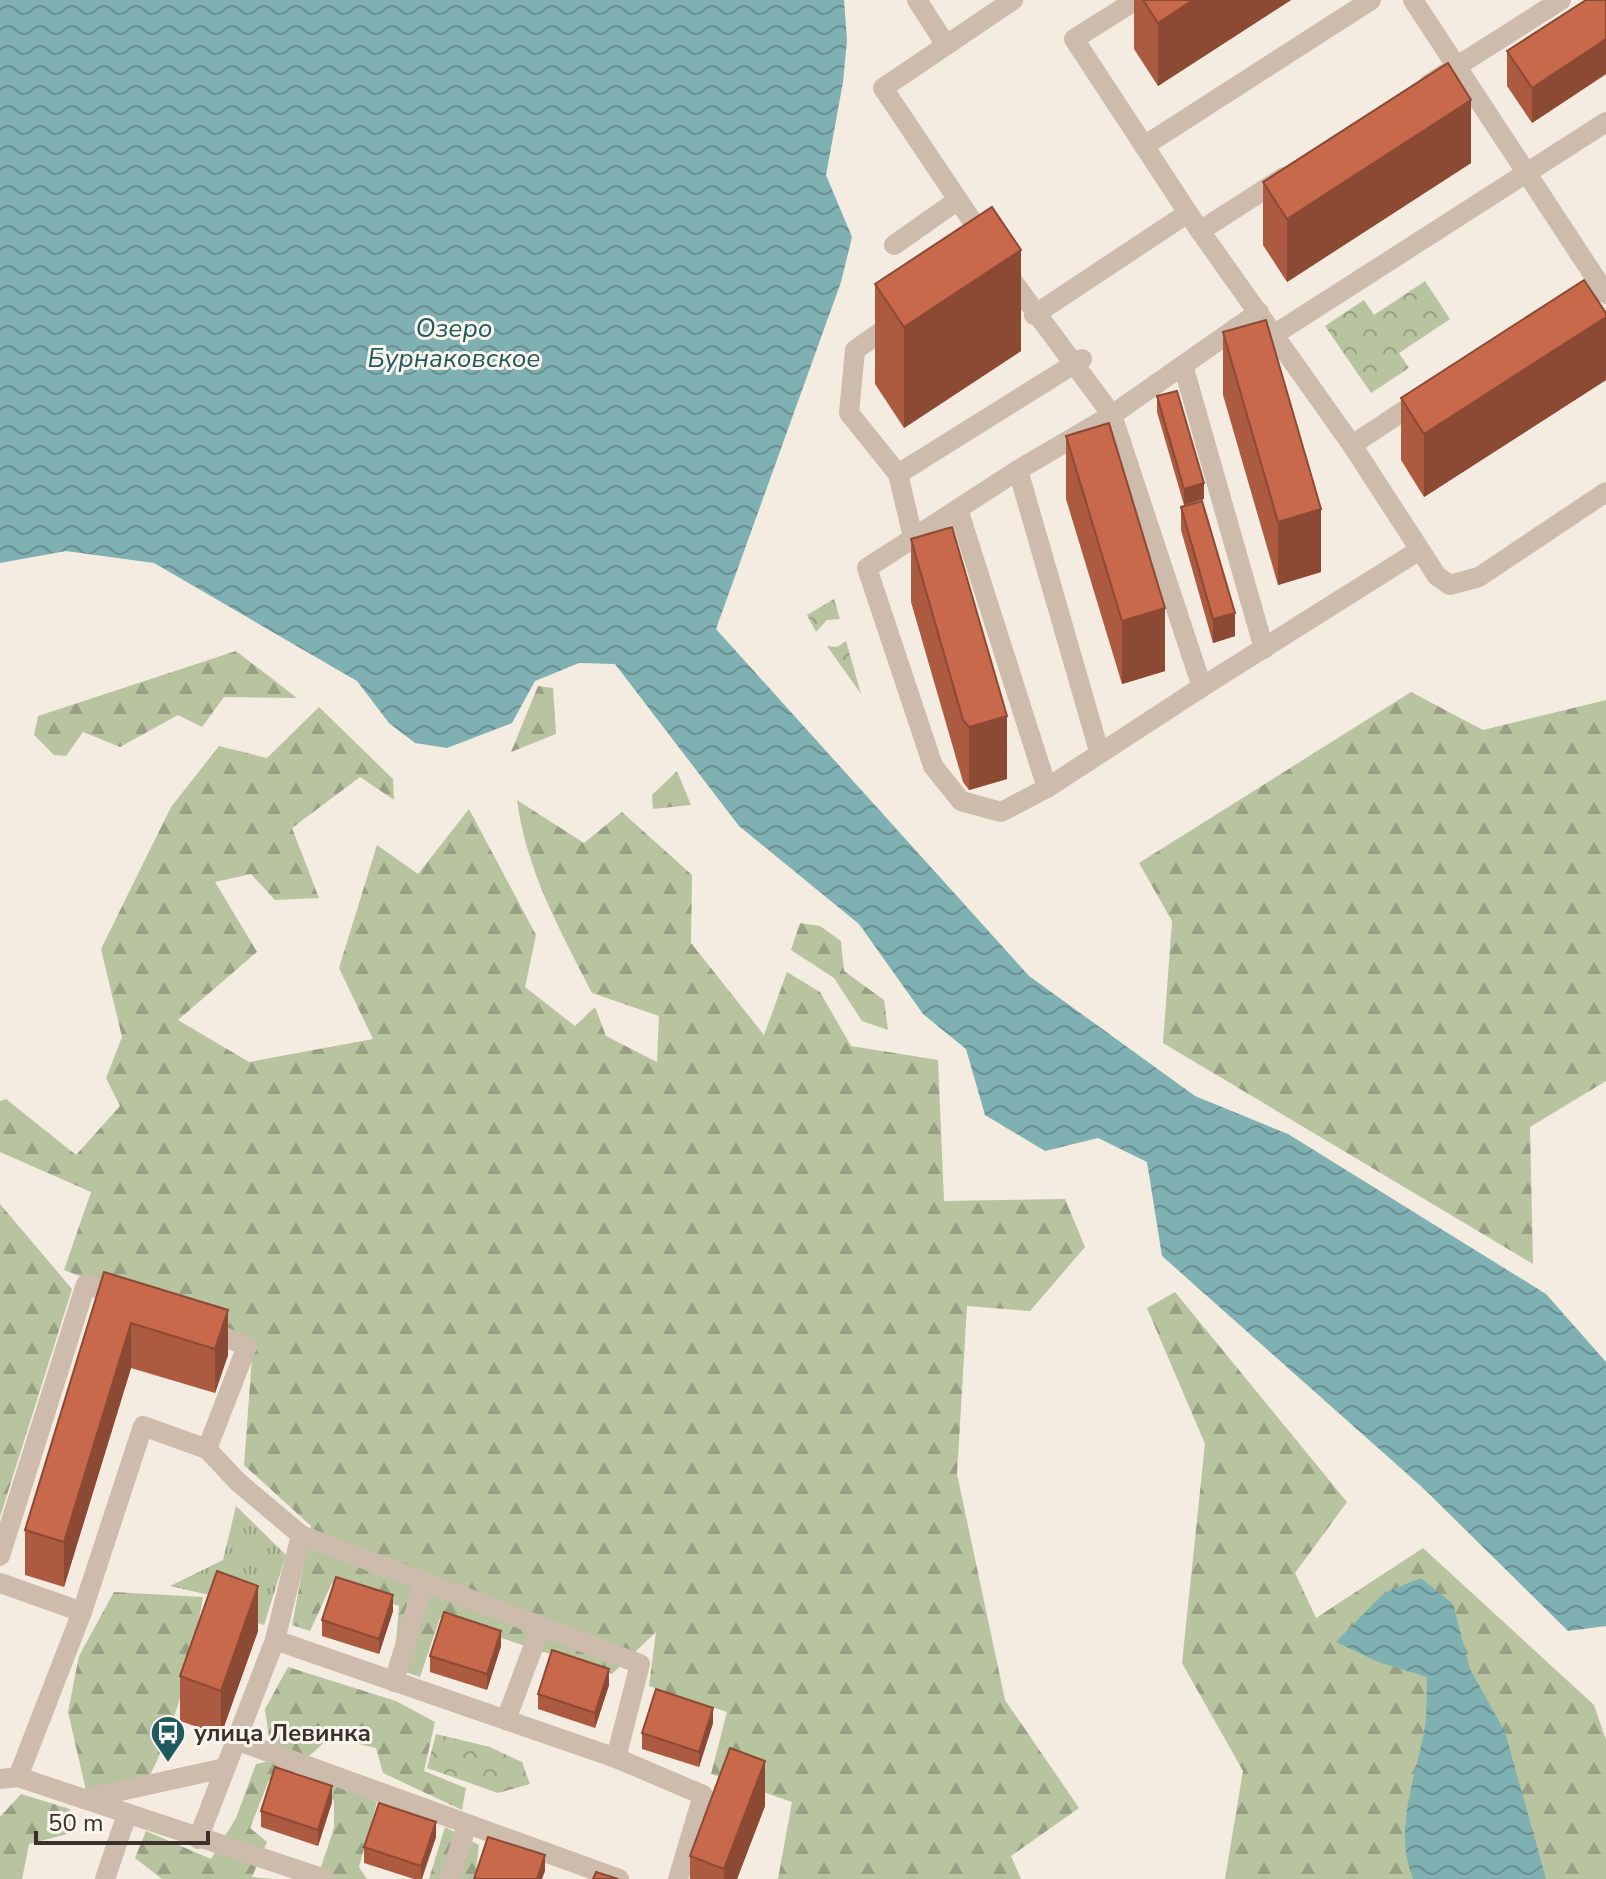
<svg xmlns="http://www.w3.org/2000/svg" width="1606" height="1879" viewBox="0 0 1606 1879" font-family="'Nunito Sans',sans-serif">
<style>
.grass{fill:url(#grass-tufts)}
.forest{fill:url(#forest-firs)}
.park{fill:url(#park-crowns)}
.water{fill:url(#water-waves)}
.lines{fill:none;stroke-linecap:round;stroke-linejoin:round}
.minor{stroke:#cdbbac;stroke-width:20}
.wall{fill:#ac5a40}
.shaded-wall{fill:#8c4a34}
.building{fill:#c8694b;stroke:#8c4a34;stroke-width:2}
.labels{text-anchor:middle;stroke-width:6;stroke-linejoin:round;paint-order:stroke}
.poi-label{font-size:24px;font-weight:bold;fill:#3b302b;stroke:#fbf5ee;text-anchor:start}
.water-label{font-size:26px;font-style:italic;fill:#1f5a5e;stroke:#fbf5ee}
</style>
<defs>
<pattern id="grass-tufts" width="24" height="20" patternUnits="userSpaceOnUse" patternTransform="scale(2)"><rect width="24" height="20" fill="#b8c4a0"/><path d="M3 7l-1-3M5 7V3M7 7l1-3M15 17l-1-3M17 17v-4M19 17l1-3" fill="none" stroke="#97a083"/></pattern>
<pattern id="forest-firs" width="22" height="20" patternUnits="userSpaceOnUse" patternTransform="scale(2)"><rect width="22" height="20" fill="#b8c4a0"/><path d="M5 1l3.5 6h-7zM16 11l3.5 6h-7z" fill="#97a083"/></pattern>
<pattern id="park-crowns" width="20" height="18" patternUnits="userSpaceOnUse" patternTransform="scale(2)"><rect width="20" height="18" fill="#b8c4a0"/><path d="M2 6a3 3 0 1 1 6 0M12 15a3 3 0 1 1 6 0" fill="none" stroke="#97a083"/></pattern>
<pattern id="water-waves" width="16" height="10" patternUnits="userSpaceOnUse" patternTransform="scale(2)"><rect width="16" height="10" fill="#7fb0b2"/><path d="M0 5q4-4 8 0t8 0" fill="none" stroke="#699091"/></pattern>
</defs>
<rect width="100%" height="100%" fill="#f4ebe1"/>
<polygon class="grass" points="236,1506 286,1555 264,1625 211,1609 209,1595 170,1586 223,1560"/>
<g class="forest">
<polygon points="236,651 297,698 224,697 202,727 178,715 120,747 83,732 66,756 54,755 34,735 38,716"/>
<polygon points="538,686 553,688 556,734 511,752"/>
<polygon points="1411,692 1483,730 1606,700 1606,1081 1530,1127 1533,1264 1163,1043 1172,921 1139,863"/>
<path d="M 319,707 L 393,779 L 394,800 L 360,777 L 292,828 L 319,898 L 275,900 L 251,874 L 215,882 L 257,952 L 178,1020 L 249,1062 L 373,1039 L 339,968 L 377,845 L 418,874 L 469,809 L 536,935 L 525,987 L 575,1026 L 595,1007 L 606,1036 L 657,1062 L 659,1016 L 592,993 C 560,930 526,870 517,800 L 584,843 L 622,812 L 692,875 L 691,943 L 764,1035 L 787,972 L 820,992 L 851,1046 L 938,1060 L 944,1201 L 1065,1199 L 1085,1247 L 1030,1311 L 967,1306 L 957,1474 L 1005,1700 L 1079,1808 L 1011,1856 L 1021,1879 L 778,1879 L 792,1802 L 711,1774 L 727,1712 L 649,1686 L 656,1632 L 612,1674 L 440,1618 L 420,1677 L 394,1668 L 399,1606 L 332,1583 L 310,1631 L 292,1625 L 311,1526 L 244,1465 L 253,1344 L 64,1270 L 91,1192 L 0,1152 L 0,1101 L 6,1099 L 76,1155 L 120,1106 L 106,1078 L 122,1037 L 101,949 L 171,807 L 219,746 L 267,758 Z"/>
<polygon points="677,771 691,805 653,809 652,795"/>
<polygon points="800,923 820,926 841,941 844,971 884,1000 888,1030 862,1021 834,978 791,950"/>
<polygon points="0,1204 72,1289 0,1517"/>
<polygon points="1175,1292 1347,1502 1295,1573 1316,1618 1423,1548 1594,1705 1606,1740 1606,1879 1225,1879 1243,1771 1182,1663 1205,1444 1147,1308"/>
<path d="M 114,1592 L 203,1597 C 193,1657 176,1725 148,1779 L 86,1790 L 68,1712 L 79,1656 Z"/>
<polygon points="288,1667 396,1701 435,1722 424,1771 466,1788 462,1810 383,1773 376,1748 330,1737 307,1758 270,1746 265,1709"/>
<polygon points="274,1760 295,1767 292,1782 269,1780 250,1828 267,1842 252,1877 273,1879 162,1879 135,1858 146,1831 211,1859 236,1818 256,1764"/>
<polygon points="320,1779 377,1802 359,1867 367,1879 317,1879 334,1828 334,1800 313,1794"/>
<polygon points="21,1794 70,1809 71,1833 29,1844 22,1879 0,1879 0,1817"/>
<polygon points="445,1827 479,1845 475,1879 429,1879"/>
</g>
<g class="park">
<polygon points="1425,281 1450,319 1399,353 1409,368 1371,393 1325,326 1364,300 1374,315"/>
<polygon points="834,599 840,619 827,620 816,632 807,615"/>
<polygon points="846,641 861,694 827,646 837,647"/>
<polygon points="436,1734 490,1747 522,1762 530,1784 498,1793 427,1768"/>
</g>
<g class="water">
<polygon points="0,0 844,0 847,40 843,82 826,175 852,237 841,282 716,629 1029,976 1195,1096 1288,1134 1546,1294 1606,1362 1606,1626 1568,1631 1423,1488 1162,1256 1147,1162 1098,1138 1045,1151 985,1115 966,1049 923,1014 859,924 739,826 615,664 579,663 535,681 512,723 447,748 415,743 389,723 357,681 154,563 66,551 0,563"/>
<path d="M 1421,1578 L 1453,1604 L 1470,1669 L 1505,1732 L 1546,1879 L 1413,1879 C 1394,1830 1414,1782 1424,1733 C 1428,1715 1426,1695 1427,1677 L 1378,1662 L 1336,1642 L 1384,1593 Z"/>
</g>
<g class="lines">
<g class="minor">
<polyline points="917,0 946,45"/>
<polyline points="1136,0 1074,39 1200,231 1352,445 1437,576 1450,585 1479,577 1606,492"/>
<polyline points="1413,0 1606,294"/>
<polyline points="1429,84 1561,0"/>
<polyline points="1144,146 1371,0"/>
<polyline points="1200,231 1284,177"/>
<polyline points="987,243 883,88 1013,0"/>
<polyline points="894,245 958,200"/>
<polyline points="1008,275 1112,415 1202,687 1418,551"/>
<polyline points="1034,315 1188,213"/>
<polyline points="895,322 855,350 849,413 898,474 914,541"/>
<polyline points="1275,334 1606,122"/>
<polyline points="1183,365 1264,649"/>
<polyline points="1352,445 1423,398"/>
<polyline points="1018,470 1099,751"/>
<polyline points="898,474 1082,359"/>
<polyline points="958,509 1047,788"/>
<polyline points="1202,687 1047,788 1001,812 961,801 933,766 867,568 1018,470 1112,415 1259,312"/>
<polyline points="204,1329 247,1346 207,1449 238,1482 301,1535 275,1640 616,1758 703,1795 678,1879"/>
<polyline points="301,1535 640,1664 616,1758"/>
<polyline points="0,1556 86,1284 122,1298"/>
<polyline points="0,1583 82,1612 18,1777"/>
<polyline points="82,1612 143,1426 207,1449"/>
<polyline points="394,1682 424,1582"/>
<polyline points="506,1720 541,1626"/>
<polyline points="236,1740 619,1879"/>
<polyline points="0,1779 18,1777 325,1879"/>
<polyline points="84,1799 225,1768"/>
<polyline points="198,1839 275,1640"/>
<polyline points="105,1879 127,1814"/>
<polyline points="450,1879 467,1824"/>
</g>
</g>
<g class="wall">
<polygon points="1134,0 1291,0 1158,86 1134,49"/>
<polygon points="1606,0 1606,74 1532,123 1507,86 1507,51"/>
<polygon points="1471,163 1287,282 1263,245 1263,182"/>
<polygon points="875,284 1021,351 904,428 875,384"/>
<polygon points="1606,313 1606,380 1424,497 1401,460 1401,398"/>
<polygon points="1223,332 1321,572 1278,585 1223,395"/>
<polygon points="1157,396 1204,499 1184,505 1157,412"/>
<polygon points="1066,436 1165,671 1122,684 1066,499"/>
<polygon points="1181,507 1235,636 1213,643 1181,530"/>
<polygon points="911,539 1007,779 969,790 963,782 911,602"/>
<polygon points="104,1272 228,1355 215,1393 131,1368 64,1587 25,1575 25,1530"/>
<polygon points="393,1611 379,1654 322,1636 322,1620"/>
<polygon points="258,1631 221,1735 180,1721 180,1676"/>
<polygon points="501,1646 487,1690 430,1672 430,1656"/>
<polygon points="609,1685 595,1728 538,1709 538,1694"/>
<polygon points="713,1723 699,1767 642,1749 642,1733"/>
<polygon points="332,1802 318,1846 261,1827 261,1811"/>
<polygon points="765,1806 737,1879 690,1879 690,1856"/>
<polygon points="436,1837 422,1879 414,1879 364,1863 364,1847"/>
</g>
<g class="shaded-wall">
<polygon points="1193,0 1291,0 1158,86 1158,23"/>
<polygon points="1606,39 1606,74 1532,123 1532,88"/>
<polygon points="1471,100 1471,163 1287,282 1287,219"/>
<polygon points="1021,250 1021,351 904,428 904,327"/>
<polygon points="1606,317 1606,380 1424,497 1424,434"/>
<polygon points="1204,483 1204,499 1184,505 1184,489"/>
<polygon points="1321,509 1321,572 1278,585 1278,522"/>
<polygon points="1165,608 1165,671 1122,684 1122,621"/>
<polygon points="1235,613 1235,636 1213,643 1213,619"/>
<polygon points="1007,716 1007,779 969,790 969,727"/>
<polygon points="228,1310 228,1355 215,1393 215,1349"/>
<polygon points="131,1323 131,1368 64,1587 64,1542"/>
<polygon points="258,1586 258,1631 221,1735 221,1691"/>
<polygon points="393,1595 393,1611 379,1654 379,1639"/>
<polygon points="501,1631 501,1646 487,1690 487,1674"/>
<polygon points="609,1669 609,1685 595,1728 595,1713"/>
<polygon points="713,1708 713,1723 699,1767 699,1752"/>
<polygon points="765,1761 765,1806 737,1879 724,1879 724,1869"/>
<polygon points="332,1786 332,1802 318,1846 318,1830"/>
<polygon points="436,1822 436,1837 421,1879 421,1866"/>
<polygon points="545,1855 545,1871 542,1879 537,1879"/>
</g>
<g class="building">
<polygon points="1143,0 1193,0 1158,23"/>
<polygon points="1586,0 1606,0 1606,39 1532,88 1507,51"/>
<polygon points="1448,63 1471,100 1287,219 1263,182"/>
<polygon points="992,207 1021,250 904,327 875,284"/>
<polygon points="1584,280 1606,313 1606,317 1424,434 1401,398"/>
<polygon points="1266,320 1321,509 1278,522 1223,332"/>
<polygon points="1177,391 1204,483 1184,489 1157,396"/>
<polygon points="1109,423 1165,608 1122,621 1066,436"/>
<polygon points="1202,501 1235,613 1213,619 1181,507"/>
<polygon points="952,527 1007,716 969,727 963,720 911,539"/>
<polygon points="104,1272 228,1310 215,1349 131,1323 64,1542 25,1530"/>
<polygon points="217,1571 258,1586 221,1691 180,1676"/>
<polygon points="336,1577 393,1595 379,1639 322,1620"/>
<polygon points="444,1612 501,1631 487,1674 430,1656"/>
<polygon points="552,1650 609,1669 595,1713 538,1694"/>
<polygon points="656,1689 713,1708 699,1752 642,1733"/>
<polygon points="730,1748 765,1761 724,1869 690,1856"/>
<polygon points="275,1767 332,1786 318,1830 261,1811"/>
<polygon points="379,1803 436,1822 421,1866 364,1847"/>
<polygon points="488,1837 545,1855 537,1879 474,1879"/>
<polygon points="596,1872 618,1879 593,1879"/>
</g>
<defs>
<symbol id="bus-pin" viewBox="-11 -11 22 30"><path d="M0 17L-7.5 6A9.5 9.5 0 1 1 7.5 6Z" fill="#1f5a5e" stroke="#fbf5ee"/><path d="M-5-6H5V4H4V6H2V4H-2V6H-4V4H-5ZM-3.5-4V0h7V-4ZM-3.5 1.2v1.5H-2V1.2ZM2 1.2v1.5H3.5V1.2Z" fill="#fff"/></symbol>
</defs>
<g fill-rule="evenodd">
<use href="#bus-pin" x="148" y="1713" width="40" height="54"/>
</g>
<g class="labels">
<g class="poi-label">
<text x="194" y="1741">улица Левинка</text>
</g>
<g class="water-label">
<text x="454" y="337">Озеро<tspan x="454" dy="30">Бурнаковское</tspan></text>
</g>
</g>
<path d="M36 1831v12h172v-12" fill="none" stroke="#3b302b" stroke-width="4"/>
<text x="48" y="1831" font-size="24" fill="#3b302b" stroke="#fbf5ee" stroke-width="6" paint-order="stroke">50 m</text>
</svg>
